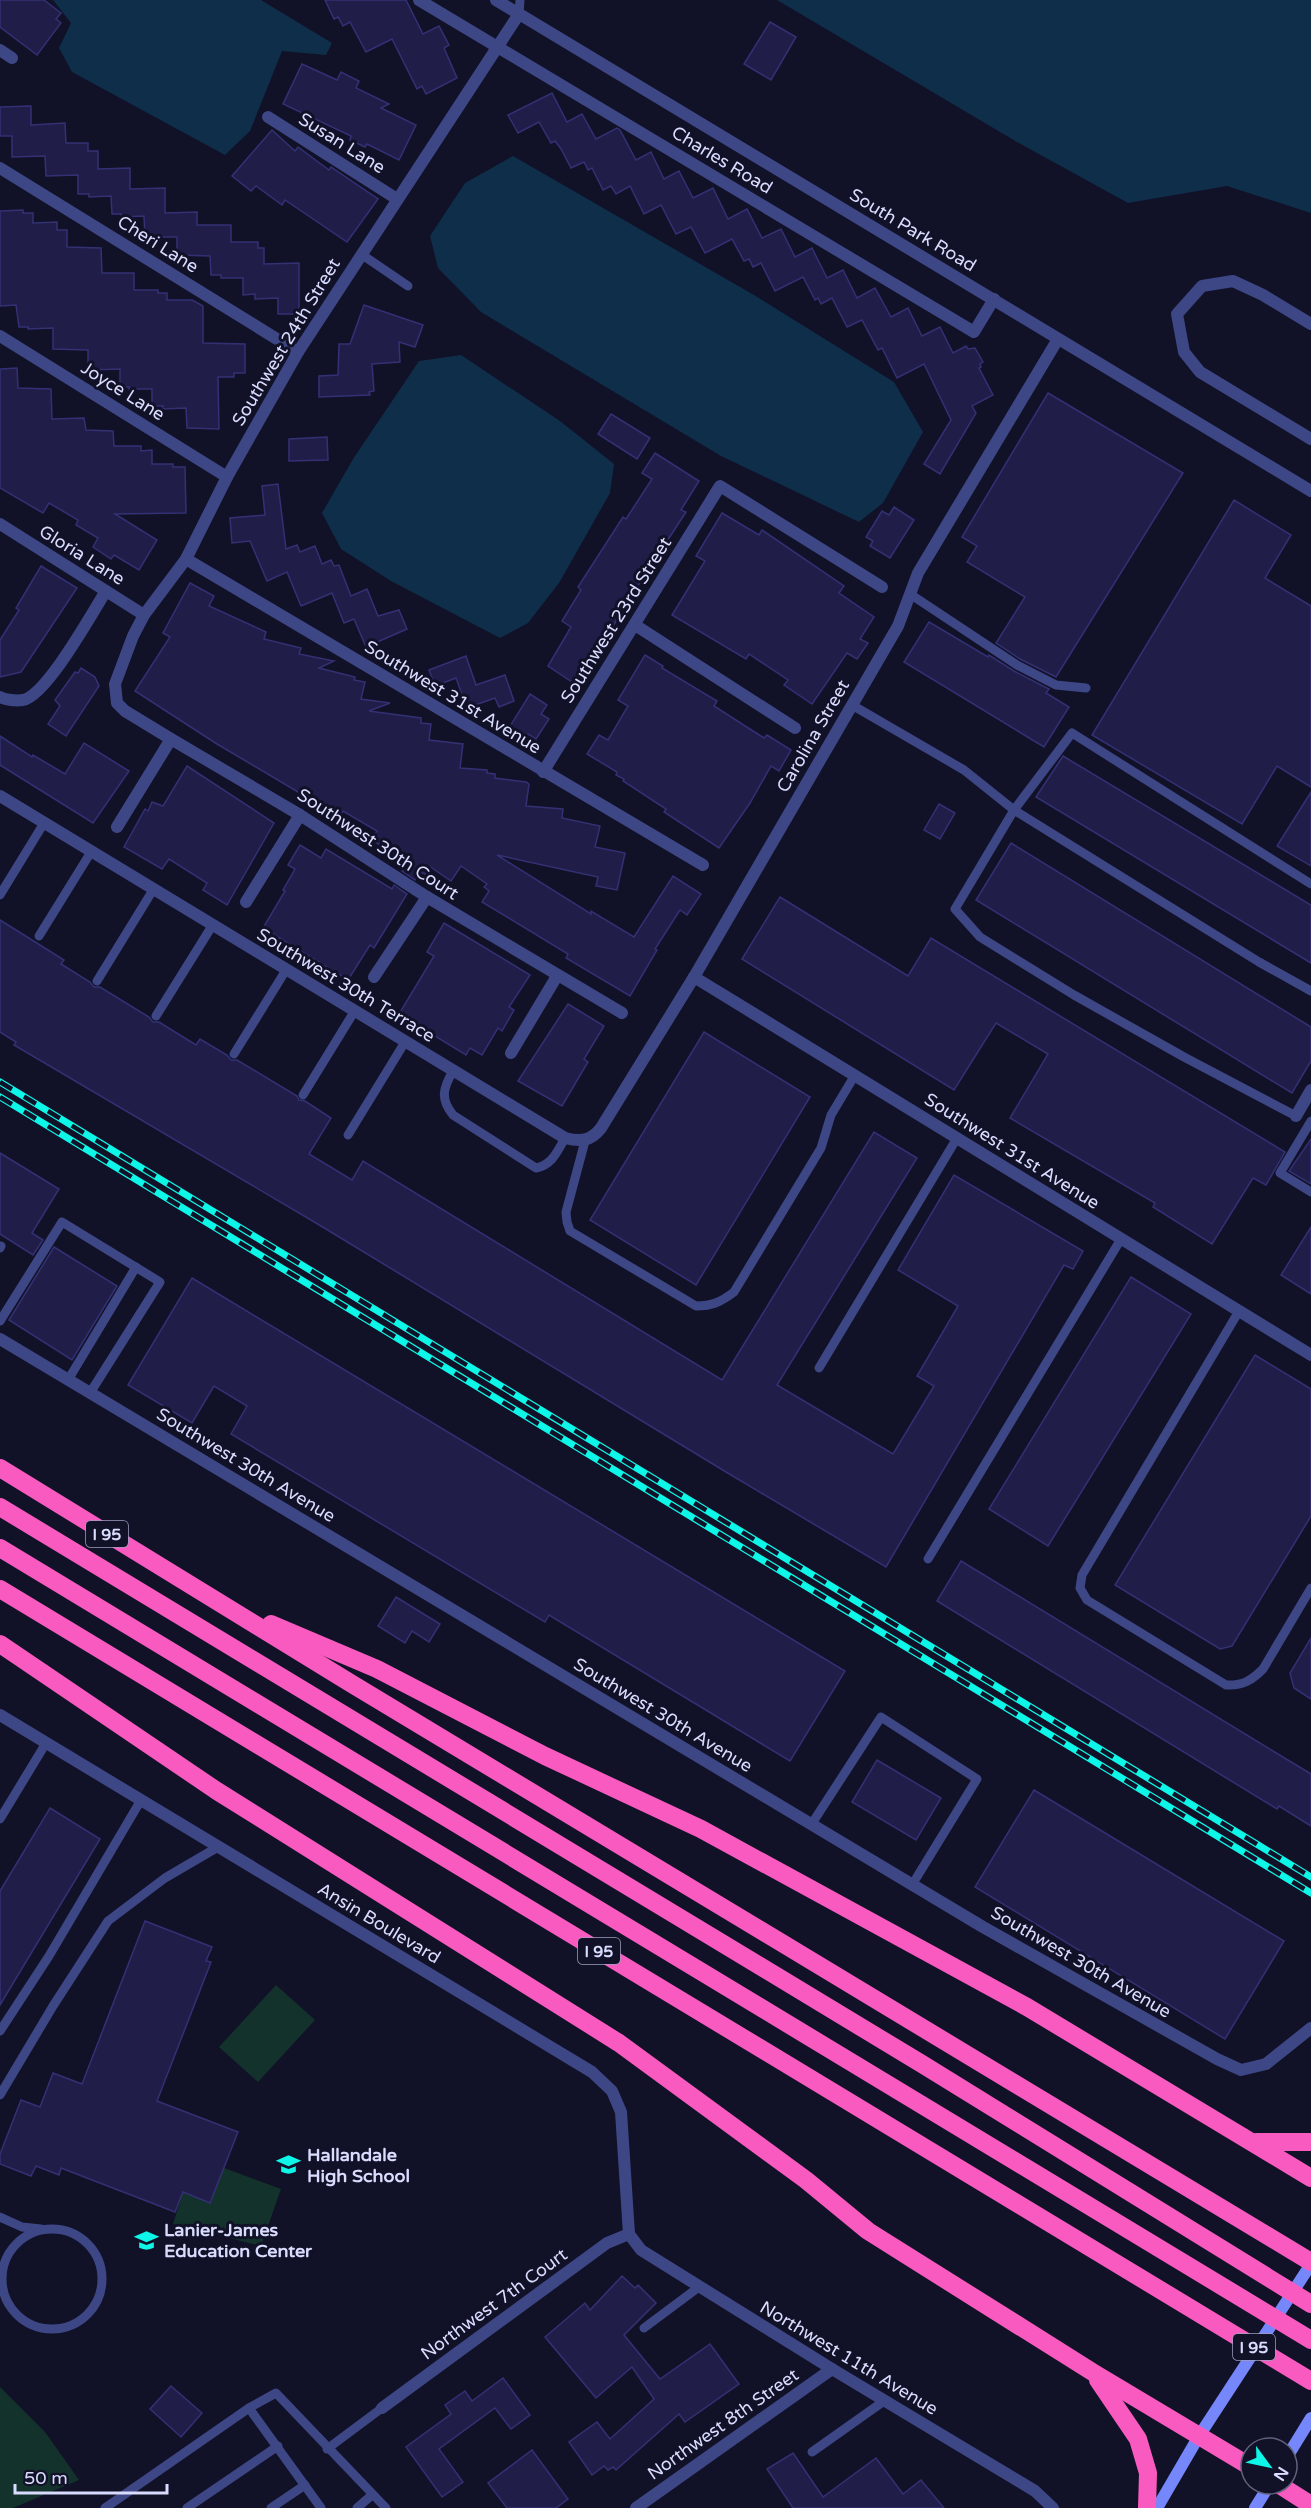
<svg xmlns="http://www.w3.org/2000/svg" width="1311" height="2508" viewBox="0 0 1311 2508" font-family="'Varela Round',sans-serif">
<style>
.green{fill:#14322c}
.water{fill:#0f2e4a}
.building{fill:#201e49;stroke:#333174;stroke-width:1.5}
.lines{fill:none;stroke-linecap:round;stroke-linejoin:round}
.service{stroke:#3e4785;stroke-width:9}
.minor{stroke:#3e4785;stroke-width:12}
.tertiary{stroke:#3e4785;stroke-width:12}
.secondary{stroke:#7587fa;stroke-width:12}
.motorway{stroke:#f95ac0;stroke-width:18}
.rail-casing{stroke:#0ef6e7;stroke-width:7}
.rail{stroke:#111128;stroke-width:4.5;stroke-dasharray:14;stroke-linecap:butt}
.labels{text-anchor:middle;stroke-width:6;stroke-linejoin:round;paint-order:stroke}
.shield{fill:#111128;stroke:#9e9fbe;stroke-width:1.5}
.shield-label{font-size:16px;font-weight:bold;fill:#dadcfe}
.street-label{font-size:18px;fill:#dadcfe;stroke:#111128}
.poi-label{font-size:18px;font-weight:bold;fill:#dadcfe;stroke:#111128;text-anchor:start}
</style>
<rect width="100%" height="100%" fill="#111128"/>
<g class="green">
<polygon points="276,1985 315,2020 258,2082 219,2047"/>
<polygon points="224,2168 281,2189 261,2246 173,2224 183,2192 210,2203"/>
<polygon points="0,2387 45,2432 79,2480 13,2508 0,2508"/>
</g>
<g class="water">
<polygon points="53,0 261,0 332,43 326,55 282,51 250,131 225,155 72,72 59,48 71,23"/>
<polygon points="777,0 1311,0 1311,213 1227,186 1128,203 1017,142"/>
<polygon points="513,156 754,295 894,382 923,432 883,503 859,522 721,456 481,312 438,268 430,236 465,183"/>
<polygon points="461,355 560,421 614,464 610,493 559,583 528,623 500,638 391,581 341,549 322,513 353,459 419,361"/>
</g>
<g class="building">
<polygon points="0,0 44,0 61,13 56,19 61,23 37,55 0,27"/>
<polygon points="325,0 406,0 423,34 439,26 449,45 444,48 457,78 426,94 422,86 417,89 392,39 366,52 350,22 343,26 338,17 334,19"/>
<polygon points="770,22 796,37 771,80 744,64"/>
<polygon points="302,64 337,80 341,72 359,81 356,88 389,104 381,108 416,125 399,160 367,144 365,147 350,140 351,136 283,104"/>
<polygon points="552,93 567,122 582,114 596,139 617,128 620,130 636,160 651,152 664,179 679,171 693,198 713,188 728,219 747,209 762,238 781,229 795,257 812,248 827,278 843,270 857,298 875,288 891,317 908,308 922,336 940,327 953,353 966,346 968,349 975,348 983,362 980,364 981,367 979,368 993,395 972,406 976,413 940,474 924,464 951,420 924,364 897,378 882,348 878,350 862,320 847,327 832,298 821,304 818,298 815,300 803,277 775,291 761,263 753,267 749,259 744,261 732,239 705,253 691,227 676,234 661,205 644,214 630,186 616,194 611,186 603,190 592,168 588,170 584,162 571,168 561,149 555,141 551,143 539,122 518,133 508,115"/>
<polygon points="31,106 31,125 65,123 66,143 88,143 88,151 98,151 98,169 130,168 130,189 165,188 165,213 197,212 197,225 231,225 231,242 258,242 258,248 264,248 264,264 299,263 299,314 278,314 278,298 255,299 255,294 243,295 243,278 221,278 221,275 211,275 210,256 177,255 177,237 145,237 144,216 121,217 121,214 112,214 111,196 89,197 89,194 78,194 78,175 46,176 45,156 12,157 12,136 0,136 0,107"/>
<polygon points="272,130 295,151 298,147 329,170 331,167 378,199 347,242 285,200 282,205 256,186 251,191 232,176"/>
<polygon points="23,210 23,213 33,213 33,223 57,222 57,230 67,230 67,247 101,248 102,273 134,273 134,290 158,290 158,293 167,293 167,300 192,300 203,306 203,343 245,344 245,373 234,373 234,377 218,377 219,429 187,428 186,408 162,409 163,406 152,406 152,389 129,389 129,387 120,387 120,369 88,370 88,350 53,349 53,328 28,329 28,327 19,327 16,305 0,306 0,211"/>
<polygon points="364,305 423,325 415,347 399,342 400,362 372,364 374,391 369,392 370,395 319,397 319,376 338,375 339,344 350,344"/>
<polygon points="17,368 18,388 51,389 52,419 84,418 86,430 113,431 114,446 141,446 141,451 152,450 152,464 173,464 173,467 185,467 186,513 115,514 157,540 139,570 114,555 111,559 93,547 98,538 76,525 78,520 49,503 43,513 0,488 0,369"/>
<polygon points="1048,393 1183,473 1056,677 1020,659 996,643 1025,597 967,562 977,546 962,537"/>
<polygon points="611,414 650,438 637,459 598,434"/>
<polygon points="327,437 328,460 289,461 289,439"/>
<polygon points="655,453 699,481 681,510 686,512 626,604 578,686 548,666 571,627 562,621 581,590 578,587 623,517 626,519 652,479 642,473"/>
<polygon points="278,484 286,549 297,545 300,552 315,546 322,564 331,560 334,566 339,565 351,596 367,589 378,616 399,610 407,629 366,647 354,619 344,623 332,593 301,606 287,572 267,581 250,541 232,543 230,518 265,515 262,486"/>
<polygon points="1234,500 1291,535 1265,578 1311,606 1311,787 1277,766 1242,824 1092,735"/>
<polygon points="894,507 914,520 890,558 870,546 873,541 866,537 882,511 889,515"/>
<polygon points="722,513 759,535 762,530 844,586 839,593 874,617 860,639 868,643 857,659 847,653 812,704 784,685 788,680 749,654 746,659 672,615 705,561 696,556"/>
<polygon points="41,566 77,588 21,672 0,677 0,640 19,610 16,608"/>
<polygon points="190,583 214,596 209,606 266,632 264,639 301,648 299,654 334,661 319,668 355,677 354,680 365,682 361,699 390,703 369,711 421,718 421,723 431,724 429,740 463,744 460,768 487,770 487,773 495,774 495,778 526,782 529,784 526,806 563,809 562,818 600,826 595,847 625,853 617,890 596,886 598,877 497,855 591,914 591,911 634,937 673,876 701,894 687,915 680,910 655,949 657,950 630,996 566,958 568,954 482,902 489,891 484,887 487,884 461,866 451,881 429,866 425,874 420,872 415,880 402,871 408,862 375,842 378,836 375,834 377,831 343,811 338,819 318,807 320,805 217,744 135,691 170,637 163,633"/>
<polygon points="929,622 988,657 989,655 1014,671 1049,689 1046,693 1069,707 1044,747 904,662"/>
<polygon points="645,655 663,666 662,668 717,701 714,706 764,738 767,735 791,750 779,771 771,766 750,803 719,848 664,812 666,809 623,781 624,779 616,775 617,772 587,754 599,735 608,740 628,706 618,700"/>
<polygon points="466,656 476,685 505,675 514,701 499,707 495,698 467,708 456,678 435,686 429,670"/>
<polygon points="81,668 95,677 99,686 66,736 48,724 60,706 55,700 75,672 78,673"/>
<polygon points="530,694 547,705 541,714 549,719 536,739 528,734 523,742 507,731"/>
<polygon points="0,736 32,757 33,755 65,774 84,743 129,771 93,823 0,765"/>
<polygon points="1063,756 1311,905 1311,963 1036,797"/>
<polygon points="187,766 274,823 227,905 203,890 207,883 169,859 162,869 124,847 145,809 148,811 152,802 163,806"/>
<polygon points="1311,792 1311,866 1277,846"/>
<polygon points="939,804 955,813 940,839 924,830"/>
<polygon points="1011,843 1311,1027 1311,1061 1292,1093 976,900"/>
<polygon points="300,845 321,858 326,849 392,889 394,885 407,894 374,948 370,945 348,980 263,928 285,891 283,890 295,869 288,865"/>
<polygon points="780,897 908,976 931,938 1285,1152 1266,1185 1253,1178 1212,1244 1153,1207 1155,1203 1010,1118 1048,1054 996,1023 954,1090 742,959"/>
<polygon points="0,920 64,960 61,964 90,982 94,987 100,987 149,1017 153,1022 159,1022 196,1045 200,1039 227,1055 231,1060 237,1060 297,1096 299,1100 305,1101 331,1118 309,1154 352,1180 363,1161 722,1380 874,1132 917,1158 777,1385 893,1454 934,1386 917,1376 958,1306 898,1270 954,1175 1083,1251 1073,1269 1064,1265 886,1567 726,1472 321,1226 14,1045 16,1042 0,1032"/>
<polygon points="444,923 530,975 509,1007 514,1010 502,1031 498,1028 482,1055 470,1048 466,1055 399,1014 434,956 427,952"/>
<polygon points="568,1004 604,1026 584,1059 588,1062 562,1106 518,1081"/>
<polygon points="704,1032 810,1097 696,1285 590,1220"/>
<polygon points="1311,1139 1311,1184 1289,1171"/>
<polygon points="0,1153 59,1189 32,1233 43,1240 33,1255 0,1234"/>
<polygon points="1311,1227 1311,1294 1281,1275"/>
<polygon points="54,1247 117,1286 72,1360 9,1320"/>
<polygon points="1131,1277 1191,1314 1048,1546 989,1509"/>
<polygon points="192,1278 845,1671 790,1761 549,1615 545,1622 231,1434 247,1406 214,1386 192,1423 128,1385"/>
<polygon points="1255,1355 1311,1389 1311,1516 1232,1646 1220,1649 1115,1585"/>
<polygon points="961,1561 1311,1774 1311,1826 1279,1806 1277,1809 937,1601"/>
<polygon points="396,1597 440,1624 429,1642 412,1631 405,1643 378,1626"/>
<polygon points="1311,1638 1311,1699 1294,1688 1290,1673"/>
<polygon points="877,1760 941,1798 916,1840 852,1802"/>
<polygon points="1034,1790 1284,1941 1225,2039 975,1887"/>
<polygon points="50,1808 100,1839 0,2005 0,1891"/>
<polygon points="145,1921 212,1947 206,1961 211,1962 157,2101 238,2132 210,2203 183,2192 175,2212 61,2168 59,2175 36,2166 31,2176 0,2164 0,2154 21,2100 40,2107 53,2073 82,2084"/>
<polygon points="622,2276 635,2288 638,2285 656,2303 624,2335 660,2379 710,2344 739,2384 685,2422 679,2414 616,2470 613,2467 608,2470 604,2466 592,2475 569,2442 597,2422 610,2439 654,2399 632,2367 596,2398 545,2337 585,2303 590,2310"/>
<polygon points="503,2378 530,2415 511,2429 495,2408 439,2449 463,2482 442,2497 406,2447 451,2414 445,2405 465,2391 472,2401"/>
<polygon points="171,2386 202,2413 181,2437 150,2409"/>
<polygon points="532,2450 568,2499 556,2508 507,2508 488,2483"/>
<polygon points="793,2453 823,2497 876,2458 903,2494 921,2480 944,2508 793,2508 767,2469"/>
</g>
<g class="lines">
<g class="service">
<polyline points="519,14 520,0"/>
<polyline points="361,254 408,286"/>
<polyline points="910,594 1017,665 1056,685 1086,688"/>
<polyline points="852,705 964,770 1014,810 1072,733 1311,884"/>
<polyline points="0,895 44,823"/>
<polyline points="39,936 91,852"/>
<polyline points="97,981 153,890"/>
<polyline points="156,1016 212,926"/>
<polyline points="234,1054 286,970"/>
<path d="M 453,1071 C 443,1088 440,1099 453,1115 L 536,1168 C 552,1165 557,1152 565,1138"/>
<polyline points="303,1095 354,1012"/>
<polyline points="1296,1116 1184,1057 1074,995 980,937 955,909 1014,810 1259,962 1311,991"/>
<polyline points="1311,1121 1280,1173 1311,1192"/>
<polyline points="348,1135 405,1042"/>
<path d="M 585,1141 L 566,1212 L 567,1222 L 570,1231 L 696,1306 C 712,1306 721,1302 734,1292 L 821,1148 L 831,1115 L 855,1075"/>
<polyline points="0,1248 1,1246"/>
<path d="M 1239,1311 L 1082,1575 L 1080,1588 L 1087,1600 L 1226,1685 C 1243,1686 1252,1680 1263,1669 L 1311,1588"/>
<polyline points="0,1321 62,1222 160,1282 90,1393"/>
<polyline points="819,1368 957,1138"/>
<polyline points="68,1380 136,1267"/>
<polyline points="928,1559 1121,1239"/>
<polyline points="0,1819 46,1743"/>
<polyline points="811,1825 881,1717 977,1779 912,1885"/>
<polyline points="0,2031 49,1956 141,1800"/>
<polyline points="0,2095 53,2006 108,1921 165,1878 218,1847"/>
<polyline points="0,2217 22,2227 41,2229"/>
<circle cx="52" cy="2279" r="50"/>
<polyline points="644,2328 699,2287"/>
<polyline points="327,2449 382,2408"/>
<polyline points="812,2452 884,2401"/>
<polyline points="105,2508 249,2408"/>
<polyline points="187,2508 278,2446"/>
<polyline points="271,2508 305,2485"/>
<polyline points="321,2508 249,2408 276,2393 386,2508"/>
<polyline points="357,2508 372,2495"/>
</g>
<g class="minor">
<polyline points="419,0 974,332 994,299"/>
<polyline points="519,14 298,352 227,477 186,559 144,615 133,636 115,684 117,703 125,711 171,739 300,815 427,897 622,1013"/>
<polyline points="0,50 12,58"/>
<polyline points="268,117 397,199"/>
<polyline points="0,168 298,352"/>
<polyline points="1311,324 1263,295 1233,281 1202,286 1177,314 1184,352 1200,372 1311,439"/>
<polyline points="0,336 227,477"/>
<polyline points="0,524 144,615"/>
<polyline points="186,559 703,865"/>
<polyline points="635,625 795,728"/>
<path d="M 0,697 C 6,700 16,701 23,700 C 47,695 92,613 106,591"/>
<polyline points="543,772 720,486 882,587"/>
<path d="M 0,796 L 565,1138 C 581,1142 591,1141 601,1128 L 694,977 L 898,626 L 918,573 L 1058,339"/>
<polyline points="117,827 171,739"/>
<polyline points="246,902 300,815"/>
<polyline points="374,977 427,897"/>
<polyline points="694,977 1311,1355"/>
<polyline points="511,1053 557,976"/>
<polyline points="1296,1116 1311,1090"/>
<polyline points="0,1339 983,1927 1217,2059 1241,2070 1266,2064 1311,2028"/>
<polyline points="0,1715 592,2072 612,2091 621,2112 629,2234 641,2250 832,2369 1035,2491 1053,2508"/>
<polyline points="382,2408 607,2243 629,2234"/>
<polyline points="636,2508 832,2369"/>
</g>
<polyline class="tertiary" points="496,0 1311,491"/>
<g class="secondary">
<polyline points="1287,2457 1311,2418"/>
<polyline points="1157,2508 1199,2436 1311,2264"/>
<polyline points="1255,2508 1270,2484"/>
</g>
<g class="motorway">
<polyline points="0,1468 352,1684 1311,2262"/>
<polyline points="0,1507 922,2064 1311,2304"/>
<polyline points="0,1548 1311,2340"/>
<polyline points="0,1589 1311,2381"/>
<polyline points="271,1624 377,1669 545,1756 701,1829 1027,2007 1311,2178"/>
<polyline points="0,1644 217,1791 619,2043 806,2180 868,2231 1094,2373 1251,2467"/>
<polyline points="1256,2142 1311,2142"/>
<polyline points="1098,2380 1138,2439 1148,2473 1147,2508"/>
<polyline points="1278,2484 1311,2505"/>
</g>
<defs>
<g id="rail">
<polyline points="0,1082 1311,1877"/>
<polyline points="0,1097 1311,1893"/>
</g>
</defs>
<use href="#rail" class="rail-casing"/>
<use href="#rail" class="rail"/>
</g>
<defs>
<symbol id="school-bare" viewBox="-9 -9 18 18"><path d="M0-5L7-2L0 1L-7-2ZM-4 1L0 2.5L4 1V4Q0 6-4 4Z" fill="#0ef6e7" stroke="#111128" stroke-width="2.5" paint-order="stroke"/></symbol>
</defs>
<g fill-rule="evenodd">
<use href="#school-bare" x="272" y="2148" width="33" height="33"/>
<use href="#school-bare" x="130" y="2224" width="33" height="33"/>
</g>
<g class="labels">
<g class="shield">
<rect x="86" y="1521" width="42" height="26" rx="4.5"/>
<rect x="578" y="1938" width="42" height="26" rx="4.5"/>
<rect x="1233" y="2334" width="42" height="26" rx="4.5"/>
</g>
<g class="shield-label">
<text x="107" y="1540">I 95</text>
<text x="599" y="1957">I 95</text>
<text x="1254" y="2353">I 95</text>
</g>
<g class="street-label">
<text transform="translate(342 143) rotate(32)" y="6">Susan Lane</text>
<text transform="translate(722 160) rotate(31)" y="6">Charles Road</text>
<text transform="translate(913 230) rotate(31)" y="6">South Park Road</text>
<text transform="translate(158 244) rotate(32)" y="6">Cheri Lane</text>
<text transform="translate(286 342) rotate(-59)" y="6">Southwest 24th Street</text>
<text transform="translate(123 391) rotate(32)" y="6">Joyce Lane</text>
<text transform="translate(82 555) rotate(32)" y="6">Gloria Lane</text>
<text transform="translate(616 620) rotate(-58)" y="6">Southwest 23rd Street</text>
<text transform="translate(453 697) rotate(31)" y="6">Southwest 31st Avenue</text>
<text transform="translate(813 736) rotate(-60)" y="6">Carolina Street</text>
<text transform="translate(378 844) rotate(33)" y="6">Southwest 30th Court</text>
<text transform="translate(346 985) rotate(31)" y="6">Southwest 30th Terrace</text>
<text transform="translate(1012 1151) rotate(32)" y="6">Southwest 31st Avenue</text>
<text transform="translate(246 1465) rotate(31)" y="6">Southwest 30th Avenue</text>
<text transform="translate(663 1715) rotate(31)" y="6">Southwest 30th Avenue</text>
<text transform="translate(379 1923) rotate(31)" y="6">Ansin Boulevard</text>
<text transform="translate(1081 1962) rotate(30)" y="6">Southwest 30th Avenue</text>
<text transform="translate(494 2304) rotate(-36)" y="6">Northwest 7th Court</text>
<text transform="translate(849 2358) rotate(31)" y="6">Northwest 11th Avenue</text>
<text transform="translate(723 2424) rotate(-35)" y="6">Northwest 8th Street</text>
</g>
<g class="poi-label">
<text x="307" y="2161">Hallandale<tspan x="307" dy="21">High School</tspan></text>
<text x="164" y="2236">Lanier-James<tspan x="164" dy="21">Education Center</tspan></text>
</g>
</g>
<g transform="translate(1269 2466) rotate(123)"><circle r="28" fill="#111128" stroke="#61627e" stroke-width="1.5"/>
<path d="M0-4.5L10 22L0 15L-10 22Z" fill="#0ef6e7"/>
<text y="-9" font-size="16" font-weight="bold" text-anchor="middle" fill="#dadcfe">N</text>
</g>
<path d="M15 2484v9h152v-9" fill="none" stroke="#dadcfe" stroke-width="3"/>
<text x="24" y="2484" font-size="18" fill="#dadcfe" stroke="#111128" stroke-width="4.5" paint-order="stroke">50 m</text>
</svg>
